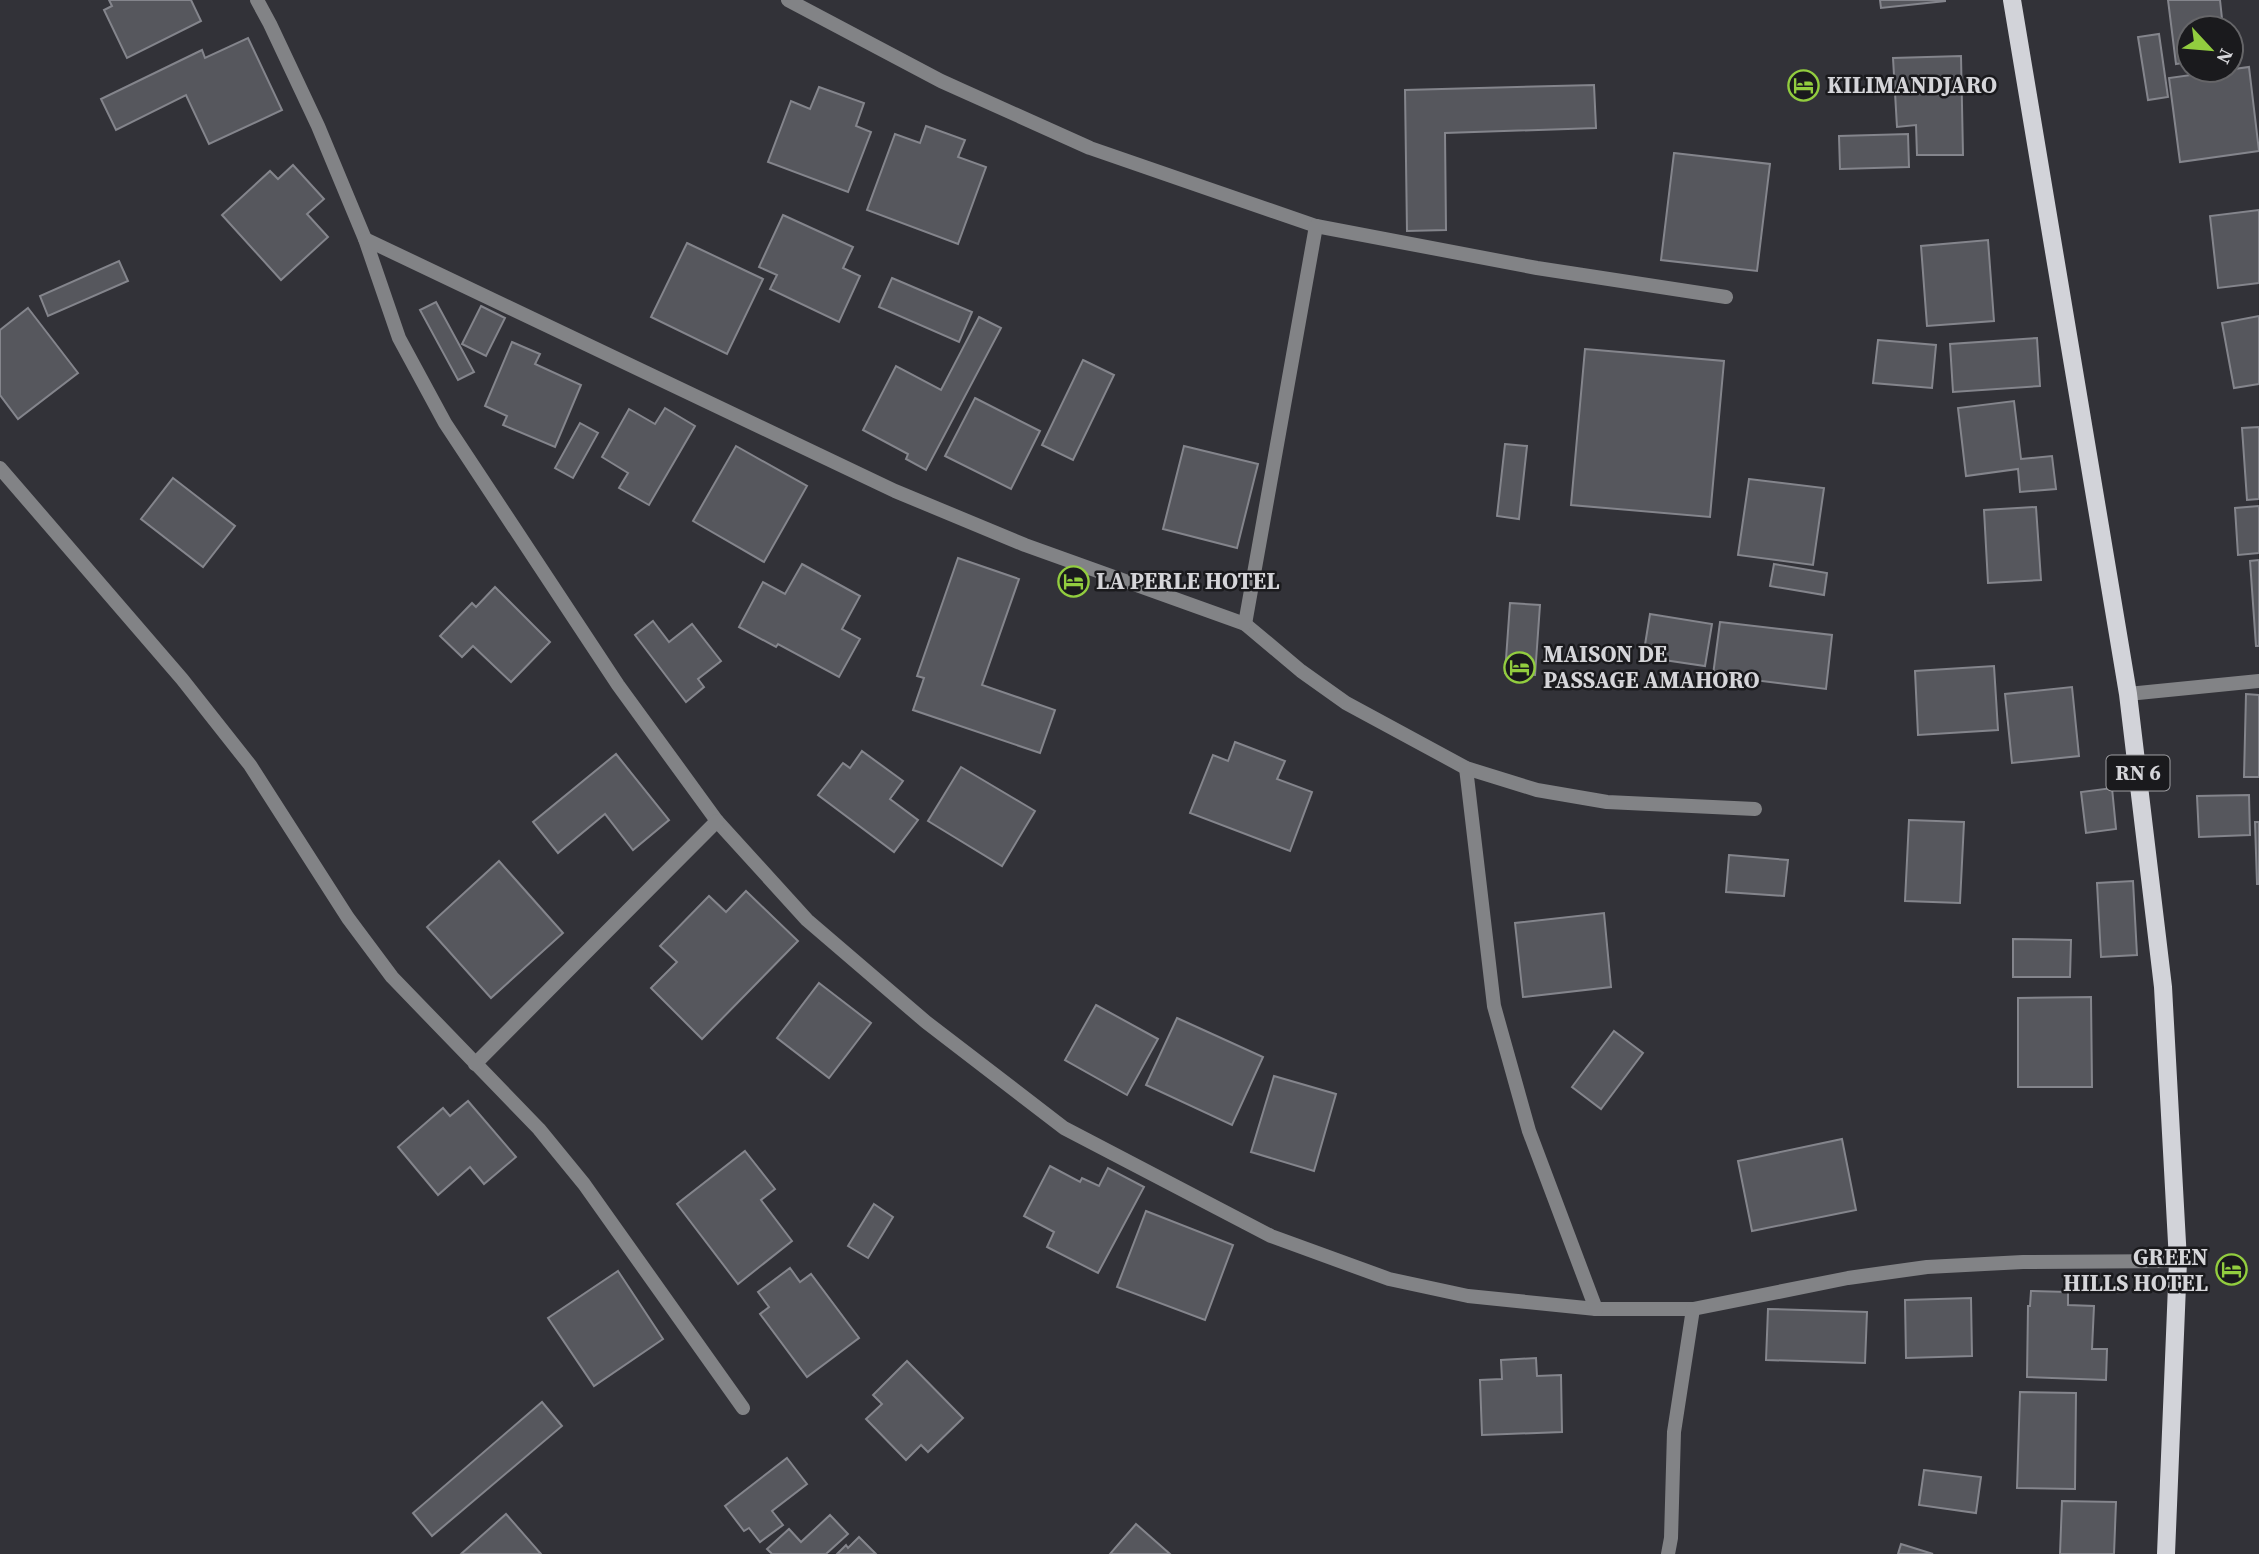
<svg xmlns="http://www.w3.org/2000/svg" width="2259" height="1554" viewBox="0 0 2259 1554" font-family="'Source Serif 4',serif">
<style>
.building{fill:#56575d;stroke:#84858c;stroke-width:2}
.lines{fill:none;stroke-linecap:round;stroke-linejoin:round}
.street{stroke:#828386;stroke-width:14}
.primary{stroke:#d2d3d9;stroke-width:18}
.labels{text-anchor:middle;stroke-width:5;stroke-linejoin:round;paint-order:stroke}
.shield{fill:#1a1a1d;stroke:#9d9da1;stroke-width:2}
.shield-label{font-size:21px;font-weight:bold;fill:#d5d5d9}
.poi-label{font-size:23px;font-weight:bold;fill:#d5d5d9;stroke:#1a1a1d;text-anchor:start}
</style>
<rect width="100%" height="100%" fill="#323238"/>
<g class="building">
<polygon points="109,0 191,0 201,21 127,58 104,10 112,6"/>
<polygon points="1880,0 1945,0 1945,1 1881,8"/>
<polygon points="2168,0 2220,0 2223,28 2189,28 2189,62 2176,64"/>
<polygon points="2159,34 2168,97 2148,100 2138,37"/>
<polygon points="248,38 282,110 209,144 186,95 116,130 101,99 202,50 205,58"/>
<polygon points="1961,56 1963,155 1917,155 1916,125 1897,127 1893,58"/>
<polygon points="2249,67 2259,151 2180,162 2169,78"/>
<polygon points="1594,85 1596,128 1445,133 1446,230 1407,231 1405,90"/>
<polygon points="819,87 864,103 856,126 871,132 848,192 768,162 791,101 810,109"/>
<polygon points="926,126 965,140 958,157 986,167 958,244 867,210 895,134 920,143"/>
<polygon points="1908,134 1909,167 1840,169 1839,136"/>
<polygon points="1674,153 1770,164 1757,271 1661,260"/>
<polygon points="293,165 324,199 307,214 328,237 281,280 222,215 270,171 278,179"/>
<polygon points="2259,210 2259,283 2218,288 2210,216"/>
<polygon points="783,215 853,247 843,268 860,276 839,322 770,289 777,275 759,267"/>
<polygon points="1988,240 1994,321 1927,326 1921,246"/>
<polygon points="687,243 763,279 727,354 651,317"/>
<polygon points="119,261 128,281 48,316 40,296"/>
<polygon points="892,278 972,312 959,342 879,307"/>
<polygon points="436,302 474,372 458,380 420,310"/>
<polygon points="481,306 505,318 486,356 462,344"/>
<polygon points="28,308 78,373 18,419 0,395 0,330"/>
<polygon points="2259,316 2259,384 2234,388 2222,323"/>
<polygon points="979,317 1001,328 926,470 906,459 908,454 863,430 896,366 941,390"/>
<polygon points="2037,338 2040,386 1953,392 1950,344"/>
<polygon points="1878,340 1936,345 1932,388 1873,383"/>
<polygon points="512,342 540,354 535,364 581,385 555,447 503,425 507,416 485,406"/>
<polygon points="1585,349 1724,361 1710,517 1571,505"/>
<polygon points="1083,360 1114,375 1073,460 1042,445"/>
<polygon points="975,398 1040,431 1011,489 945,456"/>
<polygon points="2014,401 2021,459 2052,456 2056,489 2020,492 2018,469 1966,476 1958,408"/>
<polygon points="665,408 695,426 649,505 619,488 628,473 602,457 629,409 655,424"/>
<polygon points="580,423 598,433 573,478 555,468"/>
<polygon points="2259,427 2259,499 2247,500 2242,428"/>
<polygon points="1505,444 1527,446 1519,519 1497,516"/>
<polygon points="736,446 807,486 764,562 693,521"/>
<polygon points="1184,446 1258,464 1237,548 1163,529"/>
<polygon points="173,478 235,526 203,567 141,519"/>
<polygon points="1749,479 1824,488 1813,565 1738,555"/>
<polygon points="2259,506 2259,553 2238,555 2235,508"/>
<polygon points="2036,507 2041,580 1988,583 1984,510"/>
<polygon points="958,558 1019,579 982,685 1055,710 1040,753 913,710 924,678 917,676"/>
<polygon points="2259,560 2259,646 2256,646 2250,561"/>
<polygon points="802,564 860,596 842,629 860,639 839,677 778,644 776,647 739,627 763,582 785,594"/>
<polygon points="1774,564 1827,573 1824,595 1770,586"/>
<polygon points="495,587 550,642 511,682 473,646 462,657 440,636 472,603 476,607"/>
<polygon points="1510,603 1540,605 1535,675 1505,673"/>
<polygon points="1650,614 1712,624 1705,666 1643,657"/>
<polygon points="653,621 669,642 692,624 721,661 698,679 704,687 686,702 635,635"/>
<polygon points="1720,622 1832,635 1826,689 1713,675"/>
<polygon points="1994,666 1998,730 1918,735 1915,671"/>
<polygon points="2072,687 2079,756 2012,763 2005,694"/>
<polygon points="2246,694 2259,695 2259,777 2244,777"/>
<polygon points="1235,742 1285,761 1277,779 1312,792 1290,851 1190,813 1213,755 1228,761"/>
<polygon points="862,751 903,781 890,799 918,820 894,852 818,795 843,763 850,768"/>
<polygon points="616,754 669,820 633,850 605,814 558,853 533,822"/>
<polygon points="961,767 1035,811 1002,866 928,821"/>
<polygon points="2112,788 2116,829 2086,833 2081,792"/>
<polygon points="2249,795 2250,835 2199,837 2197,796"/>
<polygon points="1909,820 1964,822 1960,903 1905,901"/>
<polygon points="2255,822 2259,822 2259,884 2257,884"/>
<polygon points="1729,855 1788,860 1784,896 1726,892"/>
<polygon points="499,861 563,933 491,998 427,927"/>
<polygon points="2133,881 2137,955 2101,957 2097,883"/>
<polygon points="746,891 798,941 702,1039 651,988 677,962 660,946 709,896 726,912"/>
<polygon points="1604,913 1611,987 1523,997 1515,923"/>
<polygon points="2013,939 2071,940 2070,977 2013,977"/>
<polygon points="819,983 871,1023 829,1078 777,1038"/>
<polygon points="2091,997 2092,1087 2018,1087 2018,998"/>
<polygon points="1096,1005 1158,1039 1127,1095 1065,1060"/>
<polygon points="1177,1018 1263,1057 1232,1125 1146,1085"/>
<polygon points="1614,1031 1643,1053 1601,1109 1572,1087"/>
<polygon points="1274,1076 1336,1094 1314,1171 1251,1152"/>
<polygon points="468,1101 516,1157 484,1184 470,1167 438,1195 398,1147 443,1108 450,1116"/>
<polygon points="1842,1139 1856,1210 1752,1231 1738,1161"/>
<polygon points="745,1151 775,1189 761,1200 792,1241 738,1284 677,1204"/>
<polygon points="1050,1166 1080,1182 1082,1178 1099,1186 1108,1168 1144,1187 1098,1273 1047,1247 1054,1232 1024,1216"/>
<polygon points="874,1204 893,1217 868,1258 848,1246"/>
<polygon points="1146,1211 1233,1245 1205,1320 1117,1287"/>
<polygon points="790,1268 800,1282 811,1274 859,1338 807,1377 760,1314 769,1307 758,1292"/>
<polygon points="618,1271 663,1339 594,1386 548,1318"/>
<polygon points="2031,1291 2068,1292 2068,1305 2094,1306 2092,1349 2107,1349 2106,1380 2027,1377 2028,1306 2030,1306"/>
<polygon points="1971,1298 1972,1356 1906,1358 1905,1300"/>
<polygon points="1768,1309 1867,1312 1865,1363 1766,1360"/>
<polygon points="1536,1358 1537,1376 1561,1375 1562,1432 1482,1435 1480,1380 1502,1379 1501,1360"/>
<polygon points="907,1361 963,1418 928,1452 921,1445 906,1460 866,1419 882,1404 873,1395"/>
<polygon points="2020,1392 2076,1393 2075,1489 2017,1488"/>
<polygon points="542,1402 562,1426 432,1536 413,1513"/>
<polygon points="787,1458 807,1484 772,1511 783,1525 760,1542 749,1528 744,1531 725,1506"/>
<polygon points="1924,1470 1981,1477 1976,1513 1919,1505"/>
<polygon points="2062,1501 2116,1502 2114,1554 2060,1554"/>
<polygon points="506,1514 541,1554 461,1554"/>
<polygon points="830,1515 848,1534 826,1554 772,1554 767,1549 789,1529 801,1542"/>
<polygon points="1136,1524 1170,1554 1110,1554"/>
<polygon points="859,1537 876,1554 837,1554 846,1545 848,1548"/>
<polygon points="1901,1544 1933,1554 1898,1554"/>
</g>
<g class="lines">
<g class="street">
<polyline points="257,0 270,24 318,126 365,239 399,338 445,423 618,685 717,821 807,920 926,1022 1064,1128 1271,1236 1389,1279 1468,1296 1596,1309 1693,1309 1848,1278 1927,1267 2023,1262 2178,1261"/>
<polyline points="788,0 941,81 1090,148 1316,226 1537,268 1726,297"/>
<polyline points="365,239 895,491 1025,545 1245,624 1301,671 1346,703 1466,768 1537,790 1607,802 1755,809"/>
<polyline points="0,468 182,679 250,765 348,918 392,977 539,1129 584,1184 743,1408"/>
<polyline points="1245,624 1316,226"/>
<polyline points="2128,694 2259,681"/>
<polyline points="1466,768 1494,1006 1529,1131 1596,1309"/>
<polyline points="475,1064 717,821"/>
<polyline points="1668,1554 1671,1538 1674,1432 1693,1309"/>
</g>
<polyline class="primary" points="2012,0 2128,694 2163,987 2178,1261 2166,1554"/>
</g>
<defs>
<symbol id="hotel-ring" viewBox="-11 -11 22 22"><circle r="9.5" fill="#1a1a1d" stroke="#92cd3f" stroke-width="1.5"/><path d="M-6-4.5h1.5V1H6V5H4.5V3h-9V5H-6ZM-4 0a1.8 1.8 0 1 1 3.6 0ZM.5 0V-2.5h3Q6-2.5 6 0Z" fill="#92cd3f"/></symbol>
</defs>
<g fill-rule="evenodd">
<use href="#hotel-ring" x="1786" y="68" width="35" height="35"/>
<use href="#hotel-ring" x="1056" y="564" width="35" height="35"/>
<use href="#hotel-ring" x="1502" y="650" width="35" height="35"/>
<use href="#hotel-ring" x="2214" y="1252" width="35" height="35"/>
</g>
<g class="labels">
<rect class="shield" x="2106.5" y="755.5" width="63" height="35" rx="5"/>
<g class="shield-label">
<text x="2138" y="780">RN 6</text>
</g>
<g class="poi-label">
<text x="1827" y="93">KILIMANDJARO</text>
<text x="1096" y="589">LA PERLE HOTEL</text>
<text x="1543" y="662">MAISON DE<tspan x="1543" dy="26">PASSAGE AMAHORO</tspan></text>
<text x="2208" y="1265" text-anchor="end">GREEN<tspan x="2208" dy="26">HILLS HOTEL</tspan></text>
</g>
</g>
<g transform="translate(2210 49) rotate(116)"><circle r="33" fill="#1a1a1d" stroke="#656568" stroke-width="2"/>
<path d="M0-5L12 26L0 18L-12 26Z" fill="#92cd3f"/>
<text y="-10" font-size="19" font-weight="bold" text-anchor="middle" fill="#d5d5d9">N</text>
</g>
</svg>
